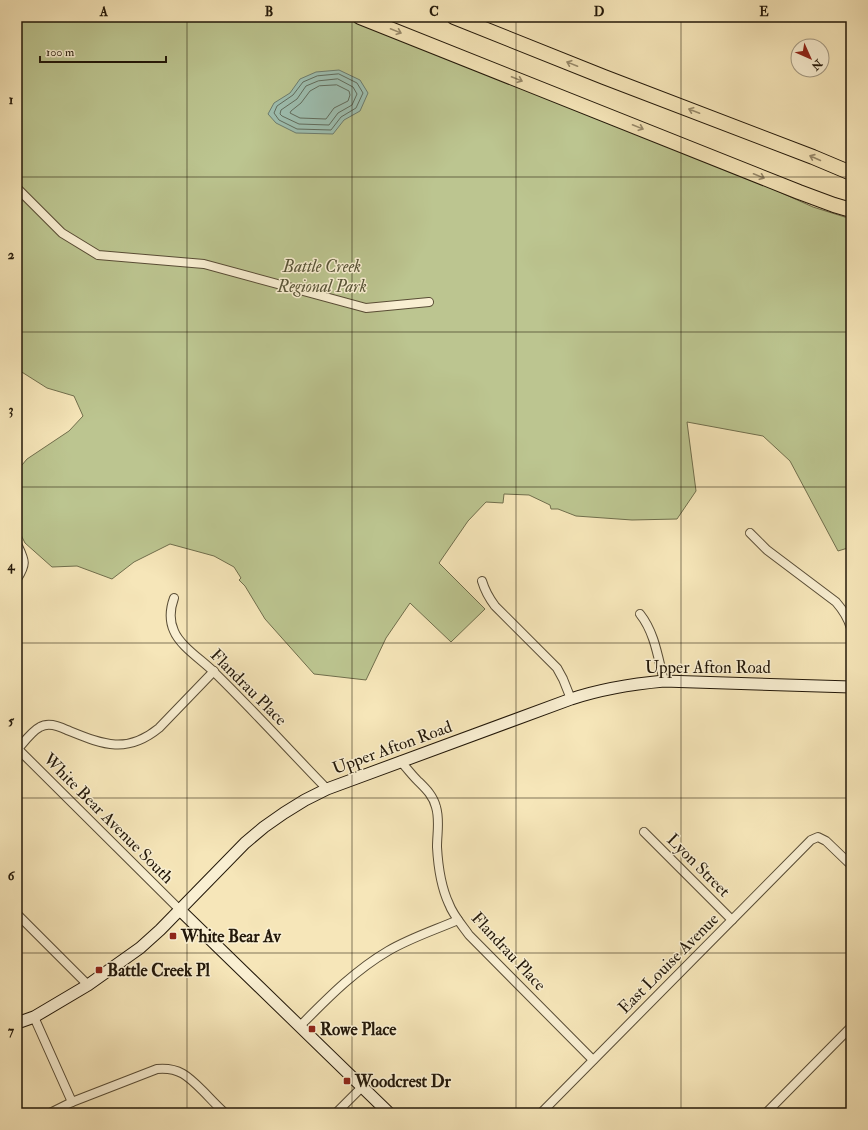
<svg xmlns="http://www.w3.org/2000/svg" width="868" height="1130" viewBox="0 0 868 1130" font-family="'IM FELL Double Pica',serif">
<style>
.green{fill:#bcc590;stroke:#706e4c}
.water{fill:#9dbfb1;stroke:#6c7c6e}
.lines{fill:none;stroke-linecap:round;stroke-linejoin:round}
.shore{stroke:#606c5d;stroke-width:1}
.street-casing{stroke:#584c35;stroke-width:10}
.secondary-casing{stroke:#231809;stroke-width:13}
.highway-casing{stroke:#231809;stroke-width:16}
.street{stroke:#f9efd2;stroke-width:8}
.secondary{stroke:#f9efd2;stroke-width:11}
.highway{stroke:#f6e6b9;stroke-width:14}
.oneway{stroke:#97896a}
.grid{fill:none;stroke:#231809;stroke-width:1;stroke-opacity:0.55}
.poi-dot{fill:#8f2418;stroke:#f9efd2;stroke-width:1.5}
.labels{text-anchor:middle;stroke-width:3;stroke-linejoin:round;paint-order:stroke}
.park-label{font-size:17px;font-style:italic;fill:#595538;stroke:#f9efd2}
.street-label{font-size:17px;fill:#231809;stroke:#f9efd2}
.poi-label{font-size:17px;font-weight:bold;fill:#231809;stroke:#f9efd2;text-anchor:start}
.neatline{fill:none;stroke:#231809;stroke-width:1.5}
.grid-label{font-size:13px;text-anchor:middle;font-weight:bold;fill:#231809}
</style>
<rect width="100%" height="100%" fill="#f6e6b9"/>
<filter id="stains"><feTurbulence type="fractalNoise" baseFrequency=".005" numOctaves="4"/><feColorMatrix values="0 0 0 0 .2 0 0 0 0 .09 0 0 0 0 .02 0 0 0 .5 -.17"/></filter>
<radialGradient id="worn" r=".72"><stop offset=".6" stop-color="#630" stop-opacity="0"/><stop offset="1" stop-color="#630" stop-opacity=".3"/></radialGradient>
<polygon class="green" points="17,17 364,17 567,97 813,207 851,219 851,547 838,551 790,461 763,436 687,422 696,491 677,519 632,520 576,516 558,509 551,509 550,505 529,495 504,494 503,503 486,502 468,521 439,563 485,609 451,642 410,603 386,638 366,680 314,674 265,619 245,586 239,580 241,578 234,567 214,556 170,544 134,562 112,579 77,566 52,567 25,543 17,527 17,471 27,459 69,431 83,416 74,396 47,388 17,369"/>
<polygon class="water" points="339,70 360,80 368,93 360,111 344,120 333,134 296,133 276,123 268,114 274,103 290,93 300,79 316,72"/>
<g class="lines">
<g class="shore">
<polygon points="339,74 357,83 363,93 356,108 341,117 331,130 297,129 279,120 274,113 277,106 293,95 303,82 317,76"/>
<polygon points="338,79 353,87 357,94 352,105 338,113 329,125 299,124 282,116 280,114 281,110 297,99 306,86 318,81"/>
<polygon points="337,85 349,91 350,95 348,101 334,108 326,119 300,118 290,113 291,111 301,103 310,91 319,86"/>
</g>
<defs>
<g id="street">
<polyline points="17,188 62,233 98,255 204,264 366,308 429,302"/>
<path d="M 750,533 L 767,550 L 836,602 C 843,610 848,618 851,628"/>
<path d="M 17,544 C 25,561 27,563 17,579"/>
<path d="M 482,581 C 485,591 489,598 495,606 L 557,668 L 563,679 L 571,699"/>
<path d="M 174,598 C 170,609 169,620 174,631 C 180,646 202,660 214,672 C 253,710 289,750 327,789"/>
<path d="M 640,614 C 655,633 658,658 664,681"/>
<polyline points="17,748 180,910"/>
<path d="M 18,749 C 24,742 32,731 40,727 C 48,722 59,726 67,730 C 102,744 126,755 159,728 L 214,671"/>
<path d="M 400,761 C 406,767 411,774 417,780 C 425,788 433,795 436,807 C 440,820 437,833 437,847 C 438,865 441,887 449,904 C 453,915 462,925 469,935 L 593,1060"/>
<polyline points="644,832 732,920"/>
<polyline points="17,914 88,985"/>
<polyline points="34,1017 72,1102"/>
<path d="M 300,1026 C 328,998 354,971 388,951 C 410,938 435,930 458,920"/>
<path d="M 50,1113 L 72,1102 L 157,1069 C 179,1067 188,1076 203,1091 C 210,1098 217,1106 225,1113"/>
<polyline points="336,1113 362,1087"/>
<polyline points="541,1113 811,840 818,837 826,841 851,865"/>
<polyline points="766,1113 851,1027"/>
</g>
<g id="secondary">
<polyline points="180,910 389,1113"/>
<path d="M 17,1023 L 34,1017 L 88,985 L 140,948 L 160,930 L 245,843 L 264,827 L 284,813 L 305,800 L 327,789 L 571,699 C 601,689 632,684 664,681 L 851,687"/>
</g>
<g id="highway">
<polyline points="360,17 799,192 834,205 851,210"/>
<polyline points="454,17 604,77 813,157 851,173"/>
</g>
</defs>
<use href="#street" class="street-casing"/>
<use href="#secondary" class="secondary-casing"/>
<use href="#highway" class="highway-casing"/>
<use href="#street" class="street"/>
<use href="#secondary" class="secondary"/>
<use href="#highway" class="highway"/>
</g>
<defs><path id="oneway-shaft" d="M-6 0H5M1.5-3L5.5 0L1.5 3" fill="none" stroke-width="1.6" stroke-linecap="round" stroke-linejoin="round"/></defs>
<g class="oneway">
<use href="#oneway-shaft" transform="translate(396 31) rotate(22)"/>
<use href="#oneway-shaft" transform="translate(572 64) rotate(-158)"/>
<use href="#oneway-shaft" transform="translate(517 79) rotate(22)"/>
<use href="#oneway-shaft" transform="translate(694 111) rotate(-159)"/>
<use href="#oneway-shaft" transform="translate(638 127) rotate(22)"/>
<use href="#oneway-shaft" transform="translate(815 158) rotate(-156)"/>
<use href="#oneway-shaft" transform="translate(759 176) rotate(22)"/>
</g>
<path class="grid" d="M 187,17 L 187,1113M 352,17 L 352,1113M 516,17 L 516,1113M 681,17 L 681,1113M 17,177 L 851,177M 17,332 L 851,332M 17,487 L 851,487M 17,643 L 851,643M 17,798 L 851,798M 17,953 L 851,953"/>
<g class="poi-dot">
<rect x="169" y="932" width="8" height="8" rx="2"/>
<rect x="95" y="966" width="8" height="8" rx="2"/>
<rect x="308" y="1025" width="8" height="8" rx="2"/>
<rect x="343" y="1077" width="8" height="8" rx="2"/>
</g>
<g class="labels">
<g class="park-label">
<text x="322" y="272">Battle Creek<tspan x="322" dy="20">Regional Park</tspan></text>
</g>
<g class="street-label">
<text x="708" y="673">Upper Afton Road</text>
<text transform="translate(249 687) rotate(45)" y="6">Flandrau Place</text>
<text transform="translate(392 747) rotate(-20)" y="6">Upper Afton Road</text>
<text transform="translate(109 818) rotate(45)" y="6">White Bear Avenue South</text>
<text transform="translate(699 865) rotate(45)" y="6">Lyon Street</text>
<text transform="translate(509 951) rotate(47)" y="6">Flandrau Place</text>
<text transform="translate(668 963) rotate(-45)" y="6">East Louise Avenue</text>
</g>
<g class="poi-label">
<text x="181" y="942">White Bear Av</text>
<text x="107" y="976">Battle Creek Pl</text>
<text x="320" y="1035">Rowe Place</text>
<text x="355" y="1087">Woodcrest Dr</text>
</g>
</g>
<rect width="868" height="1130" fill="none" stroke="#f6e6b9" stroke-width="44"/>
<g transform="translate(810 58) rotate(135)"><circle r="19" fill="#f9efd2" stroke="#a39982"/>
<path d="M0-3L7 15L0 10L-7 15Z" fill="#8f2418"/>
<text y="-6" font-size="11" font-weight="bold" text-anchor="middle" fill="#231809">N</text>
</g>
<path d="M40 56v6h126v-6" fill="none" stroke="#231809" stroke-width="2"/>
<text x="46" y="56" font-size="12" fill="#231809" stroke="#f9efd2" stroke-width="3" paint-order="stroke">100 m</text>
<rect x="22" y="22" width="824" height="1086" class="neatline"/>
<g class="grid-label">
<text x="104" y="16">A</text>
<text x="269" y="16">B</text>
<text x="434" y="16">C</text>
<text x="599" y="16">D</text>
<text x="764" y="16">E</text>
<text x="11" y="104">1</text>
<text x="11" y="259">2</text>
<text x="11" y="414">3</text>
<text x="11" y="570">4</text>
<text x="11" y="725">5</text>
<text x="11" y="880">6</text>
<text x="11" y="1035">7</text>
</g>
<rect width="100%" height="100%" filter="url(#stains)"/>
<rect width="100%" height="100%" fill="url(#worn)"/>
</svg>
